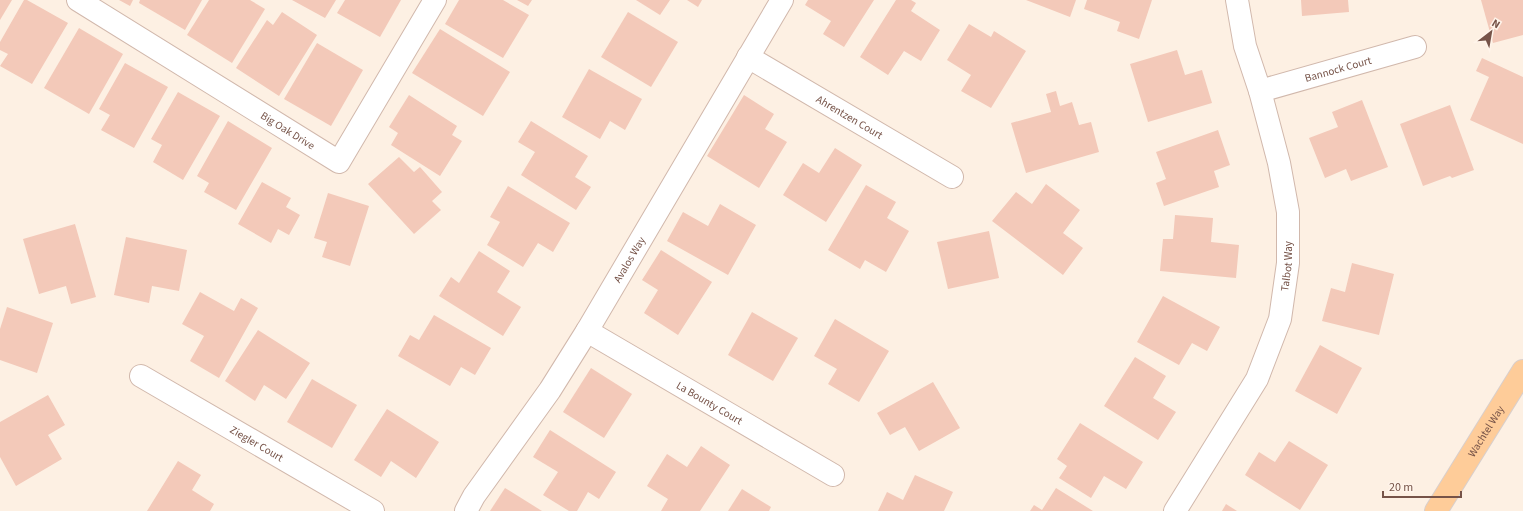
<svg xmlns="http://www.w3.org/2000/svg" width="1523" height="511" viewBox="0 0 1523 511" font-family="'Source Sans 3',sans-serif">
<style>
.building{fill:#f3c9b9}
.lines{fill:none;stroke-linecap:round;stroke-linejoin:round}
.minor-casing{stroke:#d1b8ac;stroke-width:24}
.major-casing{stroke:#d9cfcc;stroke-width:24}
.minor{stroke:#fff;stroke-width:22}
.major{stroke:#fecc99;stroke-width:22}
.labels{text-anchor:middle;stroke-width:3;stroke-linejoin:round;paint-order:stroke}
.street-label{font-size:11px;fill:#765348;stroke:#fff4ea}
</style>
<rect width="100%" height="100%" fill="#fdf0e3"/>
<g class="building">
<polygon points="0,0 12,0 0,20"/>
<polygon points="24,0 27,0 68,23 32,84 0,66 8,54 0,50 0,42"/>
<polygon points="119,0 133,0 130,6"/>
<polygon points="140,0 202,0 185,30 139,3"/>
<polygon points="209,0 250,0 265,9 232,63 187,35"/>
<polygon points="292,0 336,0 325,18"/>
<polygon points="345,0 401,0 380,37 337,13"/>
<polygon points="459,0 503,0 529,15 503,58 445,24"/>
<polygon points="517,0 532,0 528,6"/>
<polygon points="636,0 670,0 660,15"/>
<polygon points="687,0 702,0 698,7"/>
<polygon points="808,0 874,0 844,47 823,34 831,21 805,5"/>
<polygon points="896,0 911,0 916,3 911,11 940,30 921,61 904,51 888,75 860,57"/>
<polygon points="1026,0 1076,0 1070,17"/>
<polygon points="1087,0 1152,0 1139,39 1117,31 1120,22 1084,9"/>
<polygon points="1301,0 1348,0 1349,12 1302,16"/>
<polygon points="1481,0 1523,0 1523,35 1493,43"/>
<polygon points="282,12 317,35 279,96 236,68 267,20 273,25"/>
<polygon points="628,12 678,42 651,87 601,57"/>
<polygon points="969,24 991,37 994,31 1026,51 991,108 961,91 971,75 947,60"/>
<polygon points="79,28 123,54 89,114 44,88"/>
<polygon points="440,29 510,72 483,116 412,73"/>
<polygon points="317,43 363,70 331,126 284,99"/>
<polygon points="1177,50 1185,75 1202,70 1212,103 1148,122 1130,64"/>
<polygon points="1482,58 1523,77 1523,144 1470,120 1489,77 1476,71"/>
<polygon points="125,63 168,87 134,148 101,130 110,115 99,109"/>
<polygon points="589,69 642,99 625,130 610,121 600,139 562,117"/>
<polygon points="1056,91 1060,106 1072,102 1079,125 1091,122 1099,152 1026,173 1011,123 1051,112 1046,94"/>
<polygon points="178,92 220,116 183,180 153,162 162,145 151,139"/>
<polygon points="409,95 457,126 452,135 462,141 440,176 391,145 398,133 389,127"/>
<polygon points="744,95 774,114 765,129 787,142 759,188 707,156"/>
<polygon points="1362,100 1388,167 1351,181 1346,169 1325,178 1309,138 1338,127 1332,112"/>
<polygon points="1450,105 1474,170 1452,178 1450,176 1423,186 1400,124"/>
<polygon points="228,121 272,148 236,210 204,192 209,183 197,176"/>
<polygon points="531,121 588,156 575,177 591,187 576,210 521,175 535,152 518,142"/>
<polygon points="1218,130 1230,165 1214,171 1219,187 1164,206 1156,183 1166,179 1156,152"/>
<polygon points="835,148 862,165 826,222 783,195 803,163 819,173"/>
<polygon points="399,157 414,172 420,167 442,192 432,201 441,210 414,234 368,184"/>
<polygon points="262,182 291,198 286,207 300,215 289,235 278,229 271,243 238,224"/>
<polygon points="1046,184 1080,210 1063,233 1083,248 1063,275 992,221 1016,192 1032,204"/>
<polygon points="866,185 896,202 887,218 909,231 886,272 865,260 860,269 828,250"/>
<polygon points="508,186 570,223 553,252 538,243 523,267 487,245 500,222 490,217"/>
<polygon points="328,193 369,206 350,266 322,257 327,242 314,238"/>
<polygon points="720,204 756,225 728,275 667,241 683,212 708,226"/>
<polygon points="1175,215 1213,218 1211,242 1239,245 1236,278 1160,271 1163,239 1173,239"/>
<polygon points="75,224 96,297 71,304 66,286 39,294 23,239"/>
<polygon points="989,231 999,278 948,289 937,242"/>
<polygon points="126,237 187,250 179,291 152,286 149,303 114,295"/>
<polygon points="661,250 712,282 678,335 644,313 658,290 642,280"/>
<polygon points="479,251 510,271 497,292 521,307 503,336 439,296 451,277 459,283"/>
<polygon points="1352,263 1394,274 1379,335 1322,321 1331,288 1345,292"/>
<polygon points="200,292 234,311 241,298 258,308 219,378 190,361 204,336 182,324"/>
<polygon points="1163,296 1220,327 1207,351 1192,343 1179,365 1137,342"/>
<polygon points="7,307 53,323 37,373 0,360 0,329"/>
<polygon points="752,312 798,338 773,381 728,355"/>
<polygon points="434,315 491,348 475,375 461,367 450,386 398,356 410,335 419,340"/>
<polygon points="835,319 889,351 859,402 828,384 837,369 814,356"/>
<polygon points="258,330 310,363 286,399 264,385 255,401 225,381"/>
<polygon points="1320,345 1362,368 1337,414 1295,391"/>
<polygon points="1135,357 1166,376 1153,398 1176,412 1158,440 1104,406"/>
<polygon points="591,368 632,394 604,438 563,412"/>
<polygon points="312,379 357,405 332,448 287,422"/>
<polygon points="933,382 960,428 919,451 905,427 890,435 877,413"/>
<polygon points="48,395 65,425 48,435 62,459 16,486 0,457 0,422"/>
<polygon points="387,409 439,442 416,478 391,461 381,477 354,460"/>
<polygon points="1080,423 1143,462 1126,489 1104,476 1091,498 1059,478 1067,466 1057,459"/>
<polygon points="550,430 616,472 599,499 588,492 577,511 569,511 543,495 558,472 533,457"/>
<polygon points="1289,441 1328,465 1300,510 1245,475 1259,452 1275,462"/>
<polygon points="701,446 730,465 700,511 661,511 668,499 647,486 667,454 687,467"/>
<polygon points="178,461 201,475 192,490 214,504 210,511 147,511"/>
<polygon points="915,475 953,492 944,511 878,511 887,492 903,500"/>
<polygon points="505,488 542,511 490,511"/>
<polygon points="1056,488 1093,511 1030,511 1034,505 1042,510"/>
<polygon points="742,489 771,507 769,511 728,511"/>
<polygon points="1226,504 1237,511 1222,511"/>
</g>
<g class="lines">
<defs>
<g id="minor">
<path id="s1" d="M 78,0 L 339,162 L 435,0"/>
<path id="s2" d="M 748,57 L 952,177"/>
<path id="s3" d="M 1260,91 L 1415,47"/>
<path id="s4" d="M 587,331 L 833,475"/>
<path id="s5" d="M 141,376 L 373,511"/>
<path id="s6" d="M 466,511 L 474,496 L 550,390 L 587,331 L 782,0"/>
<path id="s7" d="M 1175,511 L 1257,379 L 1280,319 L 1288,263 L 1288,212 L 1279,163 L 1260,91 L 1245,46 L 1237,0"/>
</g>
<g id="major">
<path id="s8" d="M 1436,511 L 1523,371"/>
</g>
</defs>
<use href="#minor" class="minor-casing"/>
<use href="#major" class="major-casing"/>
<use href="#minor" class="minor"/>
<use href="#major" class="major"/>
</g>
<g class="labels">
<g class="street-label">
<text dy="4" stroke="none"><textPath href="#s3" startOffset="81">Bannock Court</textPath></text>
<text dy="4" stroke="none"><textPath href="#s2" startOffset="118">Ahrentzen Court</textPath></text>
<text dy="4" stroke="none"><textPath href="#s1" startOffset="247">Big Oak Drive</textPath></text>
<text dy="4" stroke="none"><textPath href="#s6" startOffset="300">Avalos Way</textPath></text>
<text dy="4" stroke="none"><textPath href="#s7" startOffset="273">Talbot Way</textPath></text>
<text dy="4" stroke="none"><textPath href="#s4" startOffset="142">La Bounty Court</textPath></text>
<text dy="4" stroke="none"><textPath href="#s8" startOffset="94">Wachtel Way</textPath></text>
<text dy="4" stroke="none"><textPath href="#s5" startOffset="134">Ziegler Court</textPath></text>
</g>
</g>
<g transform="translate(1491 32) rotate(31)" stroke="#fff4ea" stroke-width="3" paint-order="stroke">
<path d="M0-3L7 15L0 10L-7 15Z" fill="#765348"/>
<text y="-6" font-size="11" font-weight="bold" text-anchor="middle" fill="#765348">N</text>
</g>
<path d="M1383 491v6h78v-6" fill="none" stroke="#765348" stroke-width="2"/>
<text x="1389" y="491" font-size="12" fill="#765348" stroke="#fff4ea" stroke-width="3" paint-order="stroke">20 m</text>
</svg>
